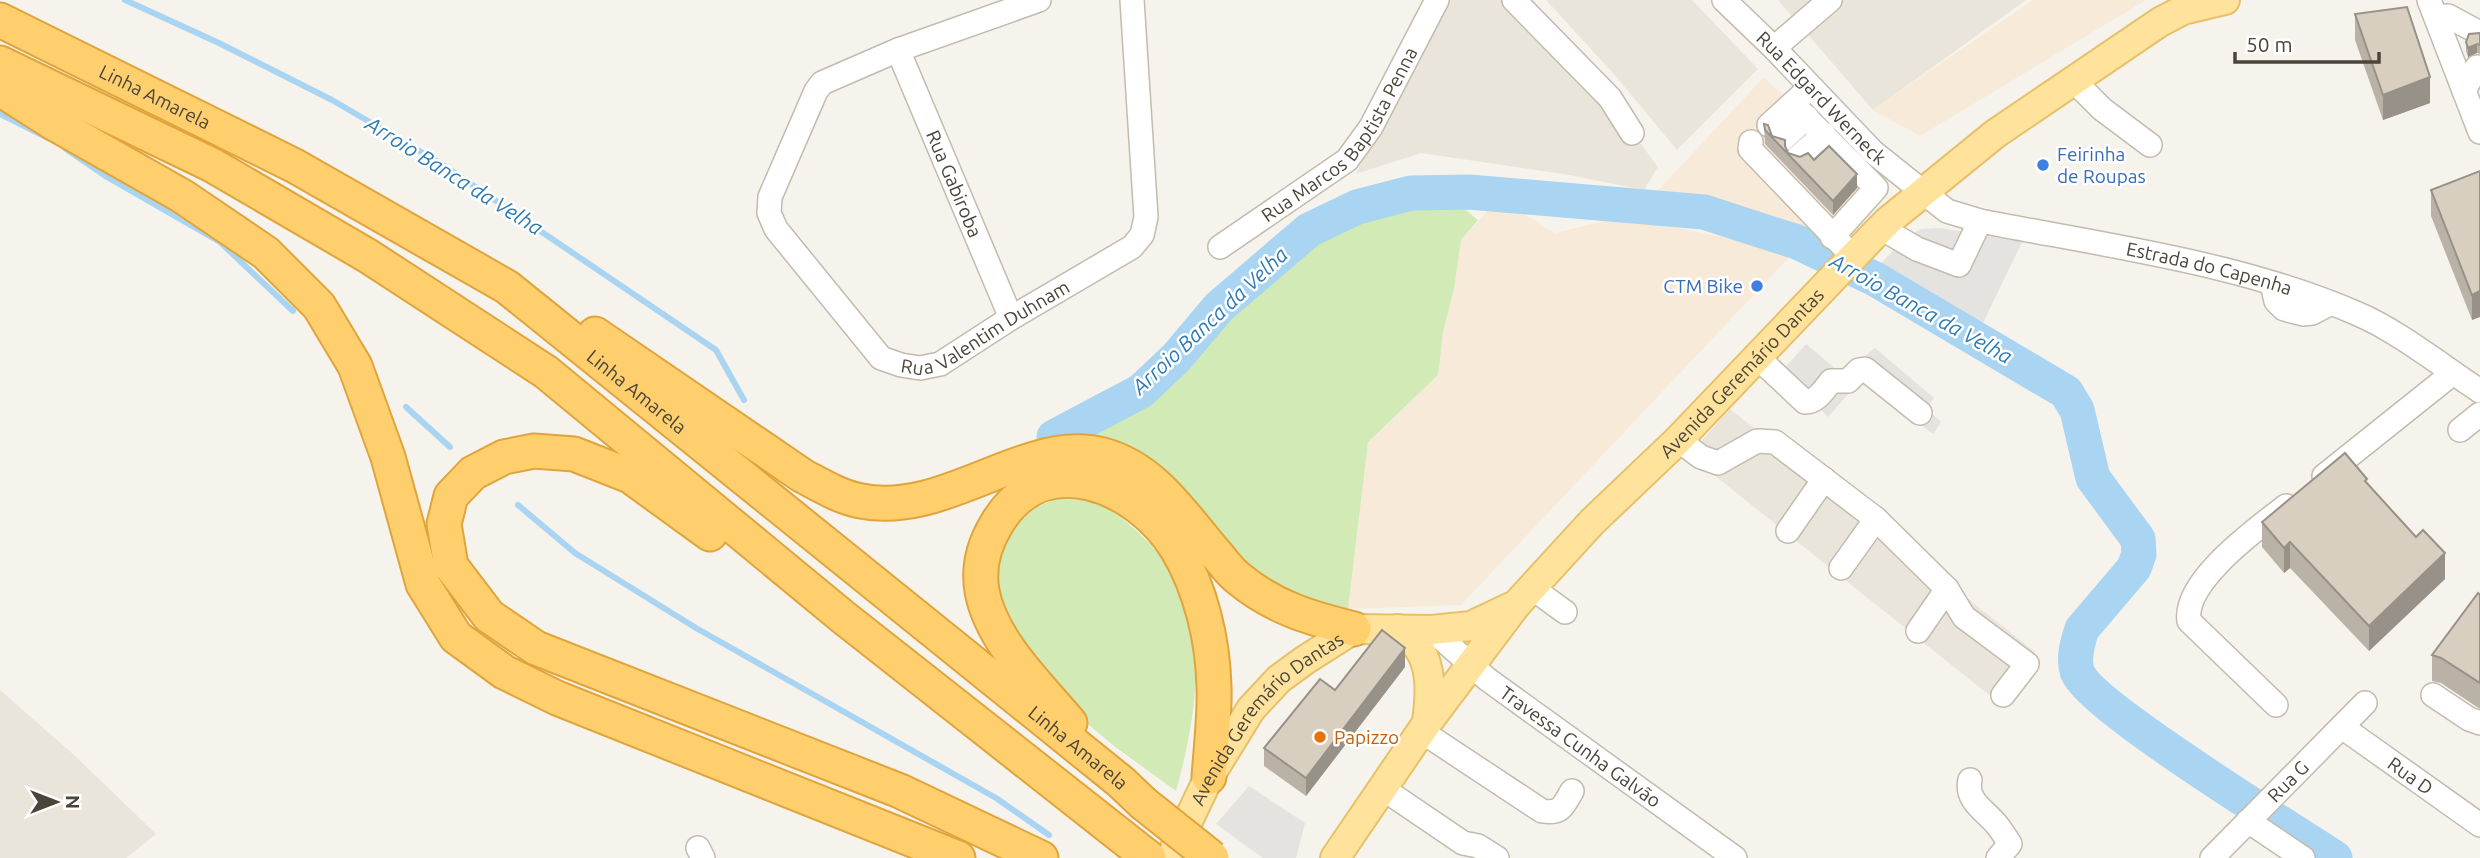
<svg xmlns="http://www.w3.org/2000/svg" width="2480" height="858" viewBox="0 0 2480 858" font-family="Ubuntu,sans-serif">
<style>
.residential{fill:#eae5da}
.commercial{fill:#f7ead8}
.green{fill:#d2eab5}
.parking{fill:#e5e3e0}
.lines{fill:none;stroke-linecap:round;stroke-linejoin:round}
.stream{stroke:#a9d4f2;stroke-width:6}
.river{stroke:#a9d4f2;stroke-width:35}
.minor-casing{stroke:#c2bbae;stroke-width:26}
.major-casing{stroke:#e6c16a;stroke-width:32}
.highway-casing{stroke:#e0a43c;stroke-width:37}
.minor{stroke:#fff;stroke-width:23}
.major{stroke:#ffe39c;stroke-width:28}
.highway{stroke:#ffcf6e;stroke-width:33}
.highway-bridge-casing{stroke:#e0a43c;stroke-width:37;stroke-linecap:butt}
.highway-bridge{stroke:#ffcf6e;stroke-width:33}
.wall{fill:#bab2a6}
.shaded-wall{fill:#979187}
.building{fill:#d8cfc1;stroke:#979187;stroke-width:2}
.shop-dot{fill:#3f7fe0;stroke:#fff;stroke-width:2.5}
.food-dot{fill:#e8710a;stroke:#fff;stroke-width:2.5}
.labels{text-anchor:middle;stroke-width:5;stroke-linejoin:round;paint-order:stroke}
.street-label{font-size:19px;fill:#4b4439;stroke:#fff}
.shop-label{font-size:19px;fill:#366cbe;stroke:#fff;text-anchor:start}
.food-label{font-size:19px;fill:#c56008;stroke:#fff;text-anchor:start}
.water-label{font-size:21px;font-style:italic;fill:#2e7ab2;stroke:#fff}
</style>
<rect width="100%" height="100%" fill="#f6f3ec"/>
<g class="residential">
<polygon points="1451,0 1505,0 1592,78 1658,167 1644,190 1570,175 1421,153 1356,174 1399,84"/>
<polygon points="1546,0 1692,0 1758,69 1677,150 1614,74"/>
<polygon points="1778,0 2026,0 1873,110"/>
<polygon points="1730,409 2035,652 1994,699 1689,455"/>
<polygon points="0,690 74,755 156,834 126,858 0,858"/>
</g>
<g class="commercial">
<polygon points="2033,0 2146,0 1920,136 1873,110"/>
<polygon points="1764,77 1881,189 1829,249 1652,197"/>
<polygon points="1499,199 1555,233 1622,217 1795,251 1461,605 1348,609 1368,442 1438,375 1441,346 1454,289 1461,240"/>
</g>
<g class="green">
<polygon points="1440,189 1478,220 1461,240 1454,289 1443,333 1438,375 1368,442 1348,609 1283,594 1230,554 1186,492 1154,462 1112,442 1076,436 1323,221"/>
<path d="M 1065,496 C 1075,497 1088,497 1096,502 C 1119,514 1146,536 1161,558 C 1176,580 1193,632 1195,659 C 1198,700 1187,752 1176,791 L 1114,746 L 1083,720 L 1018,644 L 993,578 L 999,543 L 1015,524 L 1038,506 Z"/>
</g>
<g class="parking">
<polygon points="1941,228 2022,242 1981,327 1877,268 1901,242 1921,229"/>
<polygon points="1806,344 1842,374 1875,348 1934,398 1926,408 1941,422 1933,434 1862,378 1828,417 1782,371"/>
<polygon points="1249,786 1305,823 1296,858 1263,858 1216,824"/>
</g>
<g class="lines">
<g class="stream">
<polyline points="125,0 219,43 332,100 440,163 716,350 744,400"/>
<polyline points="0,114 48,138"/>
<polyline points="66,149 107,177 220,242 293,311"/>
<polyline points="406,407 450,447"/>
<polyline points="518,505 575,553 696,628 996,798 1049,835"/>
</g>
<path class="river" d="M 1054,437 L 1141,391 L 1176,358 L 1219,307 L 1309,230 L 1357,207 L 1411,193 L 1469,192 L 1704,212 L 1797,242 L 1875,279 L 2066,392 L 2077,410 L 2093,478 L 2138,539 L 2139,554 L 2134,568 L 2082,629 C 2078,641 2073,657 2077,671 C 2088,705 2294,831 2335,858"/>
<defs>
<g id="minor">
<path id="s1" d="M 1039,0 L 898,50 L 822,83 L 816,91 L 770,197 L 769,213 L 776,229 L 881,358 L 901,365 L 920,368 L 940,364 L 1011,318 L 1132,247 L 1142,235 L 1146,217 L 1132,0"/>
<polyline points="1514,0 1610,98 1632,133"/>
<path id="s2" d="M 1724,0 L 1774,48 L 1873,152 L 1947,211 L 1980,221 C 2103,245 2242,263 2358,314 C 2398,331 2443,367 2480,391"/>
<polyline points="2429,0 2480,132"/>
<polyline points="2436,17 2448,16 2474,30"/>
<polyline points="1774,48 1830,0"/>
<path id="s3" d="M 898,50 L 1011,318"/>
<polyline points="2074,81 2102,109 2150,145"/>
<polyline points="2464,91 2477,67"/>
<polyline points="1793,104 1876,188 1832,237"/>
<polyline points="1769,125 1803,94"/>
<polyline points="1782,140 1807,117"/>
<polyline points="1751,142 1750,149 1844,247"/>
<polyline points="1798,157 1824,134"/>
<polyline points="1881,228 1917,249 1959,265 1980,221"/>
<path id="s4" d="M 1220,247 L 1347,160 L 1371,127 L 1437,0"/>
<polyline points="2272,284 2276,301 2284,309 2303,314 2312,313 2331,303"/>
<path d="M 1756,356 L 1805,402 C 1817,402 1824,390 1831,381 L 1848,381 L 1859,370 L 1865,369 L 1920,413"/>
<polyline points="2460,430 2480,414"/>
<polyline points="1678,440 1701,457 1718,463 1757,441 1775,442 1876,519 1947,589 1964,617 2027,664 2003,695"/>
<polyline points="2324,476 2453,373"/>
<polyline points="1788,531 1824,479"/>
<polyline points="1841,568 1876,519"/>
<polyline points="1532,588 1565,612"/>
<path id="s5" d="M 1432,630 L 1487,679 L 1735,858"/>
<polyline points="1918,631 1947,589"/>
<polyline points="2433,695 2469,719 2480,723"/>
<path d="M 2276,705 L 2189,621 C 2183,581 2258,528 2286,506"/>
<path id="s6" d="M 2342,727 L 2480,825"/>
<path d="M 1421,731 L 1542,811 C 1562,814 1563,806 1572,791"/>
<path d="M 1970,780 C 1965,801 1986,811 1997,825 C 2002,831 2006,838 2010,844 L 1998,858"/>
<polyline points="1382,788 1463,843 1478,846 1497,858"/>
<polyline points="2248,821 2303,858"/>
<polyline points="698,848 703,858"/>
<path id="s7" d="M 2212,858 L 2365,703"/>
</g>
<g id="major">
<path d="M 1398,629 C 1433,649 1432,686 1427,722"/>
<path id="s8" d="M 1174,858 L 1175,848 L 1209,777 L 1251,709 L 1279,679 L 1305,660 L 1354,629 L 1432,630 L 1471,626 L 1511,607"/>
<path id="s9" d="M 1335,858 L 1427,723 L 1516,605 L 1592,522 L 1678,440 L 1873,236 L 1888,221 L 1995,134 L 2160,22 L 2183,10 L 2225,0"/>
</g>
<g id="highway">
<path id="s10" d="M 0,20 L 295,166 L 507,287 L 1121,782 L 1143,803"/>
<polyline points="0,63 212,165 368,256 546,372 843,617 1149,858"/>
<polyline points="0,89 55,124 182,196 266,253 319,306 355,366 388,457 423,584 456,637 504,672 557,698 958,858"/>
<path d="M 595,334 L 803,476 C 822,486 840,497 861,501 C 947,518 1028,434 1103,455 C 1155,469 1184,517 1217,555 C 1224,563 1230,572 1238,578 C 1274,608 1310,618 1354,629"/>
<polyline points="710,534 630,476 574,454 534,451 504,457 473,473 451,496 444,524 451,566 489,616 536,648 900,791 1041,858"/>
<path d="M 1070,723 C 1039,686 991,641 982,591 C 978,568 984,545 996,525 C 1042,445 1138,485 1177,549 C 1201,589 1213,641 1214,687 C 1215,717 1211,748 1209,777"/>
</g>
</defs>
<use href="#minor" class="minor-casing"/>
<use href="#major" class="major-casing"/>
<use href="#highway" class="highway-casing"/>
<use href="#minor" class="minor"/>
<use href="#major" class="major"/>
<use href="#highway" class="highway"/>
<defs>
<polyline id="highway-bridge" points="1143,803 1212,858"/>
</defs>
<use href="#highway-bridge" class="highway-bridge-casing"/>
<use href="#highway-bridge" class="highway-bridge"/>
</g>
<g class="wall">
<polygon points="2355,14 2430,103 2383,120 2355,40"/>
<polygon points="2480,33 2480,54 2477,53 2468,57 2466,51 2466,42"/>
<polygon points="1764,124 1772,136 1785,146 1788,153 1814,160 1857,188 1833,215 1765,144"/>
<polygon points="2480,171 2472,320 2431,216 2431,190"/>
<polygon points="2367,483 2445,579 2369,651 2290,568 2284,573 2262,547 2262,522"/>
<polygon points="2480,595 2480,709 2441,683 2432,681 2432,655"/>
<polygon points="1405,667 1306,796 1264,766 1264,748"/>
</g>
<g class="shaded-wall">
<polygon points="2477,44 2477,53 2468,57 2468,48"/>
<polygon points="2430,77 2430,103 2383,120 2383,95"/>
<polygon points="1857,174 1857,188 1833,215 1833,201"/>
<polygon points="2480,291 2480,317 2472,320 2472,295"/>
<polygon points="2290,542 2290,568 2284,573 2284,548"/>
<polygon points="2445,553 2445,579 2369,651 2369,626"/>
<polygon points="1405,648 1405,667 1306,796 1306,778"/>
</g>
<g class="building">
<polygon points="2407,7 2430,77 2383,95 2355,14"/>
<polygon points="2480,33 2480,45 2477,44 2468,48 2466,42 2469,34"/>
<polygon points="1764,124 1768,125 1772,136 1785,140 1785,146 1788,153 1800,157 1808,153 1814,160 1829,146 1857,174 1833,201 1765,130"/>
<polygon points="2480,171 2480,291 2472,295 2431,190"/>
<polygon points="2345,453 2367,479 2365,481 2416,537 2423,530 2445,553 2369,626 2290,542 2284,548 2262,522"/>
<polygon points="2478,593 2480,595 2480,683 2441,658 2432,655"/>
<polygon points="1382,630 1405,648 1306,778 1264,748 1320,679 1335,690"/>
</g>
<g class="shop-dot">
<circle cx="2043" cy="165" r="7"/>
<circle cx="1757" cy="286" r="7"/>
</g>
<circle class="food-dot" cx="1320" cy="737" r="7"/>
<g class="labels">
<g class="street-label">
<text dy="7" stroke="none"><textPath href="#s10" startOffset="173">Linha Amarela</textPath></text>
<text dy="7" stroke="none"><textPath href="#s2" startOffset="138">Rua Edgard Werneck</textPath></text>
<text dy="7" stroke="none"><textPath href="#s4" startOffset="168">Rua Marcos Baptista Penna</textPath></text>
<text dy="7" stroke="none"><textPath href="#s3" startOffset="145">Rua Gabiroba</textPath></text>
<text dy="7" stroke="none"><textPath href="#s2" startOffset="576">Estrada do Capenha</textPath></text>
<text dy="7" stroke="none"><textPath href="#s1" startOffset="674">Rua Valentim Duhnam</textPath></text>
<text dy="7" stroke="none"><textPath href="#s9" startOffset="635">Avenida Geremário Dantas</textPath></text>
<text dy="7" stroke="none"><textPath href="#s10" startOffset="740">Linha Amarela</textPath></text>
<text dy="7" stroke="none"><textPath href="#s8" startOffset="172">Avenida Geremário Dantas</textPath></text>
<text dy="7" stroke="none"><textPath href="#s5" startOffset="189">Travessa Cunha Galvão</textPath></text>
<text dy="7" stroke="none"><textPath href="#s10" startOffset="1307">Linha Amarela</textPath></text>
<text dy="7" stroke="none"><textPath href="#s6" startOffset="84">Rua D</textPath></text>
<text dy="7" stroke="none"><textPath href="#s7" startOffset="108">Rua G</textPath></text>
</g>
<g class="shop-label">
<text x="2057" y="161">Feirinha<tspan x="2057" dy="22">de Roupas</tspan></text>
<text x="1743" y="293" text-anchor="end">CTM Bike</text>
</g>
<g class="food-label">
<text x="1334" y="744">Papizzo</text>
</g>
<g class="water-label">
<text transform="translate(454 176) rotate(32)" y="7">Arroio Banca da Velha</text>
<text transform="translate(1921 309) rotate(29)" y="7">Arroio Banca da Velha</text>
<text transform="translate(1210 321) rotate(-43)" y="7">Arroio Banca da Velha</text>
</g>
</g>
<g transform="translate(56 802) rotate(90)" stroke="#ffffff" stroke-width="5" paint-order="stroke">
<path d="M0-5L12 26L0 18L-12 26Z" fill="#4b4439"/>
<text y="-10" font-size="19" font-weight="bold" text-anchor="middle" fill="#4b4439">N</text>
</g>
<path d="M2235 52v10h144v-10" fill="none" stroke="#4b4439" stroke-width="3.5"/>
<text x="2246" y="52" font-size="21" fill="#4b4439" stroke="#ffffff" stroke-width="5" paint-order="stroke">50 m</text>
</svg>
